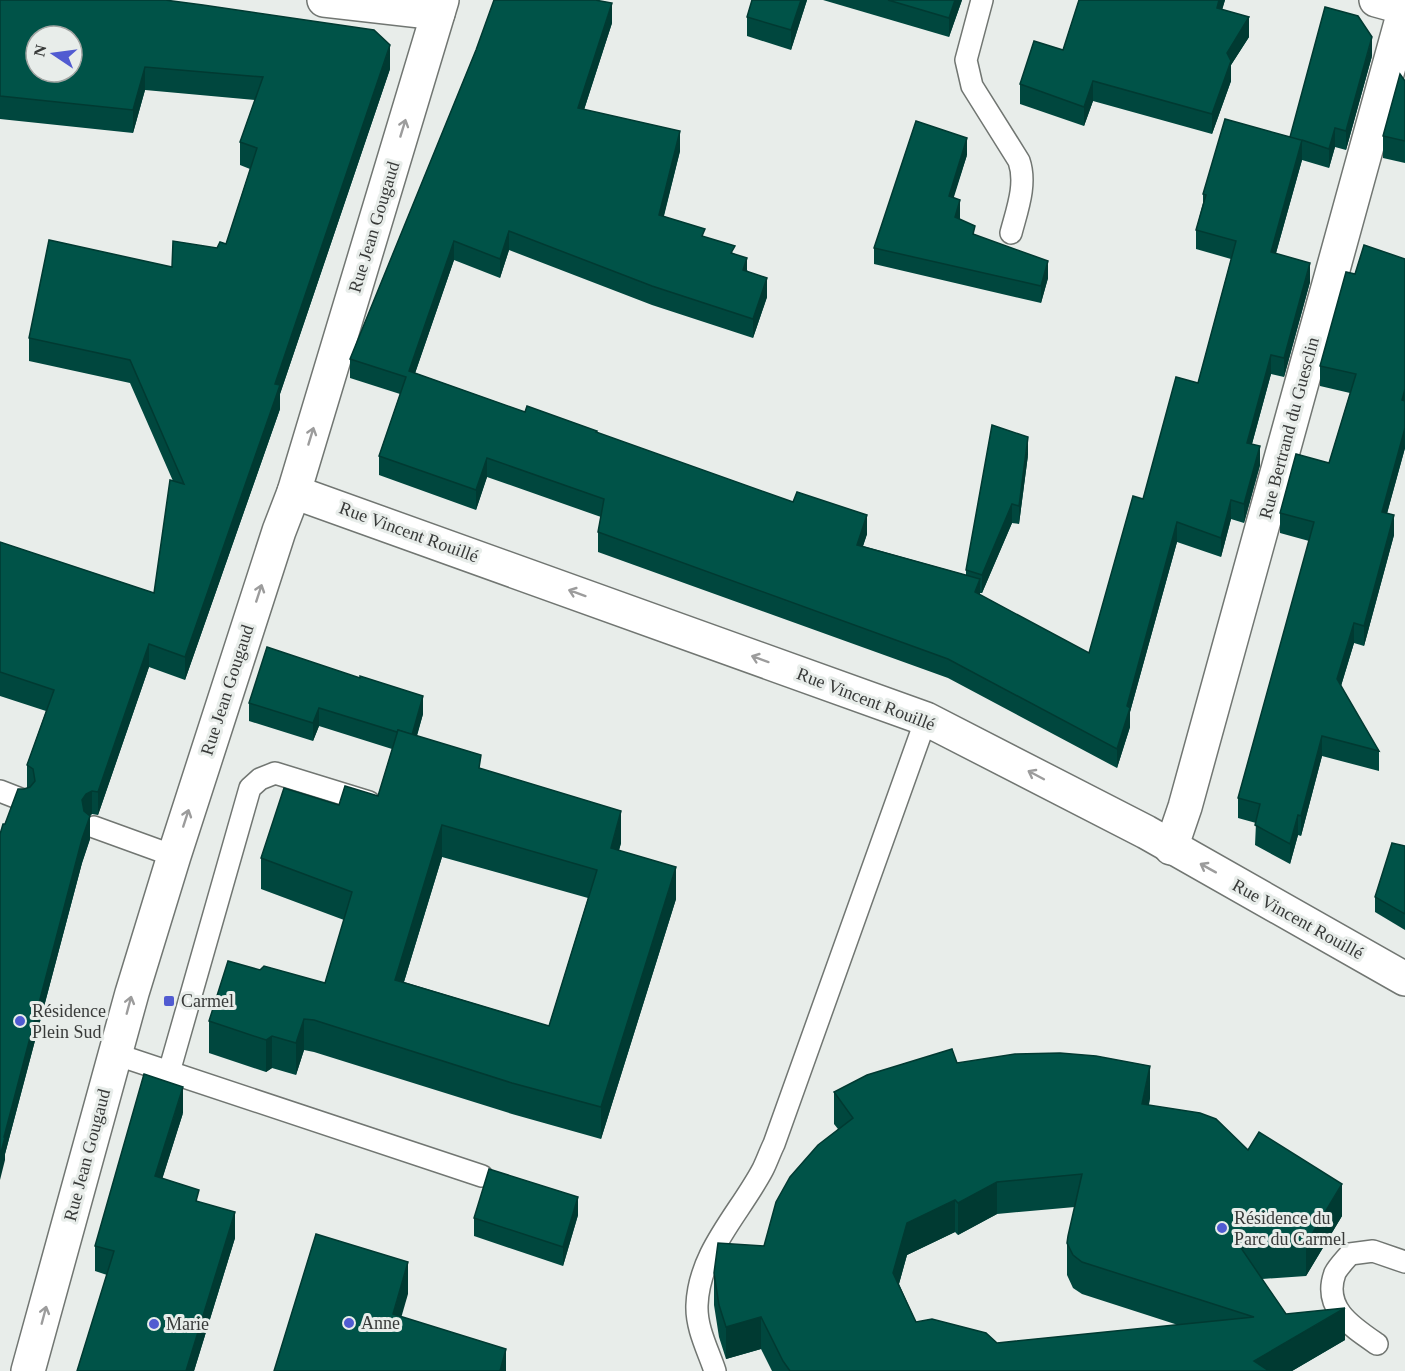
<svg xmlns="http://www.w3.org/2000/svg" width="1405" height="1371" viewBox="0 0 1405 1371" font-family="Georgia,serif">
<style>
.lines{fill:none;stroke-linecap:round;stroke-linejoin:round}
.service-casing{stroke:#717672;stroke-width:24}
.minor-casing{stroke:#717672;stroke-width:36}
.tertiary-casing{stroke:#717672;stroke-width:36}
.secondary-casing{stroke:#717672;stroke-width:36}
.service{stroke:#fff;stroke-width:21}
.minor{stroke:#fff;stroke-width:33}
.tertiary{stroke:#fff;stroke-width:33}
.secondary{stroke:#fff;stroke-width:33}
.wall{fill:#00473e;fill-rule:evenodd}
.shaded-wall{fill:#003a32}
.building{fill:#005348;stroke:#003a32;stroke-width:1.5;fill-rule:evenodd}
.oneway{stroke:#9c9c9c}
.poi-dot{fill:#515bd1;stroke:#e8edea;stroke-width:2}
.labels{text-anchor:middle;stroke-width:6;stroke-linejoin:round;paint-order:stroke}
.street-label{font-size:18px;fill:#383a39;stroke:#e8edea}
.poi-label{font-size:18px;fill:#383a39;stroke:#e8edea;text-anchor:start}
</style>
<rect width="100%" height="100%" fill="#e8edea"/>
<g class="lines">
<defs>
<g id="service">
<path d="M 982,0 L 966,60 L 972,86 L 1019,161 C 1027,184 1017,210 1011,233"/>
<polyline points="0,791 23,800"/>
<polyline points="94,827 174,856"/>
<polyline points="115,1054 482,1176"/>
<polyline points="169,1072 250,788 260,779 275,773 369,802"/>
<path d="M 1377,1344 C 1352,1327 1322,1308 1335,1273 C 1338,1267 1345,1260 1350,1254 L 1373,1251 L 1405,1262"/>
<path d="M 715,1371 C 708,1350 696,1328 697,1305 C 699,1252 740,1213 763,1169 C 767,1161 770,1152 774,1144 L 926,719"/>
</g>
<g id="minor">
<polyline points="1376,0 1405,8"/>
<polyline points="1171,848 1185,807 1405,8"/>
</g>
<polyline id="tertiary" points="294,492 926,719 1146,832 1405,979"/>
<g id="secondary">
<polyline points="324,0 438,13"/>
<polyline points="28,1371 132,993 174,856 279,531 294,492 442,0"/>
</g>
</defs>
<use href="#service" class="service-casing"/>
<use href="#minor" class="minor-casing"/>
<use href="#tertiary" class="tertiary-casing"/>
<use href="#secondary" class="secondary-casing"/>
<use href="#service" class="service"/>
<use href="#minor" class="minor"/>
<use href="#tertiary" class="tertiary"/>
<use href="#secondary" class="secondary"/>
</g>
<g class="wall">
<polygon points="0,0 390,69 280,394 280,409 185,680 149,667 98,815 92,814 90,816 90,839 82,863 5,1154 5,1160 5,824 24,789 27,788 27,765 46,711 0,696 0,542 154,593 173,481 130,383 29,361 29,338 172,267 226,244 250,169 240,165 240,142 255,100 145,90 133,133 0,119"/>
<polygon points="752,0 807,0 791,50 747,36 747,17"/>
<polygon points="823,0 962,0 949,37"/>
<polygon points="1079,0 1225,0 1222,9 1249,37 1231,65 1231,81 1212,134 1093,101 1084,126 1020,104 1020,84 1063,50"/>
<polygon points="612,23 584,110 680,151 664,216 705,237 735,254 767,297 753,338 652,305 509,250 500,278 454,260 415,373 525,412 597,433 867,534 863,546 966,575 966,570 1028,455 1019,524 1012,523 982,593 980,593 980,595 1089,653 1143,499 1198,383 1231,259 1196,249 1196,230 1203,203 1203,194 1290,137 1372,56 1346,150 1335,147 1329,168 1302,160 1276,253 1310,282 1284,377 1271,374 1252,444 1260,465 1244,523 1231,519 1221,557 1177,542 1130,712 1130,727 1117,768 948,678 598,552 598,532 601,517 487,477 476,510 379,475 379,456 400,394 350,378 350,359 476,50"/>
<polygon points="1405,81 1405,163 1383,158 1383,136"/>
<polygon points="967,155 953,198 960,217 960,219 975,235 1048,278 1041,303 874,264 874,248"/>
<polygon points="1405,259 1405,448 1387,513 1394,535 1364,646 1354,643 1341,686 1379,751 1379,771 1322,756 1301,836 1298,835 1290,864 1255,845 1256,823 1238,818 1238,798 1309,541 1280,533 1280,513 1329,463 1350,393 1320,386 1320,366 1355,274"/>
<path d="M 249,703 L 423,714 L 417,736 L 621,843 L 619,850 L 676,899 L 601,1139 L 512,1114 L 314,1052 L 304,1050 L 296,1075 L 272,1068 L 266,1072 L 209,1053 L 209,1021 L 260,970 L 325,983 L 344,920 L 261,889 L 261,858 L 339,805 L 378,796 L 392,749 L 319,726 L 313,741 L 249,721 ZM 442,857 L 588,898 L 549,1026 L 404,982 Z"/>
<polygon points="1405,846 1405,930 1375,912 1375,897"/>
<path d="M 957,1063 L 1150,1098 L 1149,1105 L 1248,1150 L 1342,1216 L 1306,1276 L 1262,1279 L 1286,1314 L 1345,1340 L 1292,1371 L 772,1371 L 761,1349 L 726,1359 L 719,1337 L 714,1305 L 714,1273 L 764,1246 L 838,1129 L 834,1124 L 834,1092 ZM 1075,1207 L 1067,1243 L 1067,1275 L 1073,1288 L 1082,1294 L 1178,1325 L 997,1343 L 916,1322 L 899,1284 L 907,1255 L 955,1232 L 958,1235 L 997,1214 Z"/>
<polygon points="183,1113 162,1179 199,1202 235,1238 194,1371 77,1371 107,1275 95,1271 95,1246"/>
<polygon points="578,1215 563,1266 474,1236 474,1218"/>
</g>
<g class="shaded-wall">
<polygon points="801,0 807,0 791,50 791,30"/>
<polygon points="955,0 962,0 949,37 949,18"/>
<polygon points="1219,0 1225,0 1217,28 1217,8"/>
<polygon points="612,3 612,23 578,128 578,108"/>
<polygon points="1249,17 1249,37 1231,65 1231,81 1212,134 1212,114 1227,53"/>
<polygon points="1372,37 1372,56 1346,150 1346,131"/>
<polygon points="390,45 390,69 280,394 280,409 185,680 185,657 275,384"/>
<polygon points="145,67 145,90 133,133 133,110"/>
<polygon points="1093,81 1093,101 1084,126 1084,107"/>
<polygon points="1335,128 1335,147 1329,168 1329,149"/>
<polygon points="680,131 680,151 659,234 659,215"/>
<polygon points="967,138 967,155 949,213 949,196"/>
<polygon points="1302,140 1302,160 1271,271 1271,252"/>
<polygon points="960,200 960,217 955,234 955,217"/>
<polygon points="509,231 509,250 500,278 500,259"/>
<polygon points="454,241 454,260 409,391 409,371"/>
<polygon points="747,258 747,277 743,270"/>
<polygon points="1048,261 1048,278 1041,303 1041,286"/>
<polygon points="1310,263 1310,282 1284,377 1284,358"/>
<polygon points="767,278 767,297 753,338 753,319"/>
<polygon points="1271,355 1271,374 1247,462 1247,443"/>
<polygon points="1405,389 1405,409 1402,400"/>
<polygon points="1405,428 1405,448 1382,532 1382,512"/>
<polygon points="1028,437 1028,455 1019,524 1019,506"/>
<polygon points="1260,446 1260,465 1244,523 1244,504"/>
<polygon points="487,458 487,477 476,510 476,490"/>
<polygon points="1231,500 1231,519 1221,557 1221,538"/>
<polygon points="1012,504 1012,523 982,593 982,575"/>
<polygon points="867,515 867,534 857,564 857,545"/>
<polygon points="1394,515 1394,535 1364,646 1364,626"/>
<polygon points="1177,522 1177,542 1130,712 1130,727 1117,768 1117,749 1127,706"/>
<polygon points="980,579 980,598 975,592"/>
<polygon points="1354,623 1354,643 1337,699 1337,679"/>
<polygon points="149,644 149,667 98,815 98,792"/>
<polygon points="423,696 423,714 411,755 411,737"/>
<polygon points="319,708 319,726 313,741 313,723"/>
<polygon points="1322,736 1322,756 1301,836 1301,816"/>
<polygon points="92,791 92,814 86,817 82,823 82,800 86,794"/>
<polygon points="621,811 621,843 611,879 611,848"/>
<polygon points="1298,815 1298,835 1290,864 1290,844"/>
<polygon points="90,816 90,839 82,863 5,1154 5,1160 0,1180 0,1156 4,1137 82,839"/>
<polygon points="442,825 442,857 395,1011 395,980"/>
<polygon points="676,867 676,899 601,1139 601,1107"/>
<polygon points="304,1019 304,1050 296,1075 296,1043"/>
<polygon points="272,1036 272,1068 266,1072 266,1040"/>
<polygon points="1150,1066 1150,1098 1142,1136 1142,1104"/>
<polygon points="183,1087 183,1113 155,1202 155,1176"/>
<polygon points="997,1182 997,1214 958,1235 958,1203"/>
<polygon points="1342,1184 1342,1216 1306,1276 1306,1244"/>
<polygon points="578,1197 578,1215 563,1266 563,1247"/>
<polygon points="955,1200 955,1232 907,1255 893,1305 893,1273 907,1223"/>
<polygon points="235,1212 235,1238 194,1371 186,1371"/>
<polygon points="408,1262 408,1294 393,1346 393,1314"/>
<polygon points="1345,1308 1345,1340 1292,1371 1254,1371 1254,1361"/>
<polygon points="761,1317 761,1349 726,1359 726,1327"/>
<polygon points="506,1349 506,1371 500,1371"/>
</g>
<g class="building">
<path d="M 0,0 L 165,0 L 203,5 L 374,30 L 390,45 L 275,384 L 280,385 L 185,657 L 149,644 L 98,792 L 92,791 L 86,794 L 82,800 L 84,811 L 90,816 L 82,839 L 4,1137 L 5,1137 L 0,1156 L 0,834 L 3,824 L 5,824 L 18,789 L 24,789 L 30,787 L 35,781 L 33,769 L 27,765 L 54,690 L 0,672 L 0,542 L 154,593 L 170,480 L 184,484 L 130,360 L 29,338 L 49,240 L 172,267 L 173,241 L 217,248 L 220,242 L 226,244 L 257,148 L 240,142 L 263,77 L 145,67 L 133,110 L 0,96 ZM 36,36 L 72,36 L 72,72 L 36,72 Z"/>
<polygon points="494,0 595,0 612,3 578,108 680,131 659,215 705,229 702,236 735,246 731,253 747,258 743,270 767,278 753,319 652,286 509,231 500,259 454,241 409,371 525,412 527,406 597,431 596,432 793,502 797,492 867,515 857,545 980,579 975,592 1089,653 1133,496 1143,499 1176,377 1198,383 1236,241 1196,230 1206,195 1203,194 1225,119 1301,140 1290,137 1325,7 1358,16 1372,37 1346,131 1335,128 1329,149 1302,140 1271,252 1310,263 1284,358 1271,355 1247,443 1260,446 1244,504 1231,500 1221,538 1177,522 1127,706 1130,708 1117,749 948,659 598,532 604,499 487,458 476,490 379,456 406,377 350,359 476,50"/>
<polygon points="752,0 801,0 791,30 747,17"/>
<polygon points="888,0 955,0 949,18"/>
<polygon points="1079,0 1219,0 1217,8 1249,17 1227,53 1231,61 1212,114 1093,81 1084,107 1020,84 1034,41 1063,50"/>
<polygon points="1400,74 1405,81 1405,141 1383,136"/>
<polygon points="916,121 967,138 949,196 960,200 955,217 975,226 973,234 1048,261 1041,286 874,248"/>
<polygon points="1364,245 1405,259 1405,389 1402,400 1405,401 1405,428 1382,512 1394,515 1364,626 1354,623 1337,679 1379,751 1322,736 1301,816 1298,815 1290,844 1255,825 1260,804 1238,798 1314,522 1280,513 1296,454 1329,463 1356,374 1320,366 1346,272 1355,274"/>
<polygon points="992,425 1028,437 1019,506 1012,504 982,575 966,570"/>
<polygon points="267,647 360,678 360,676 423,696 412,735 398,730 397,732 319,708 313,723 249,703"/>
<path d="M 398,730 L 481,755 L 479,768 L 621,811 L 611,848 L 676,867 L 601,1107 L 512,1083 L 314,1020 L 304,1019 L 296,1043 L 272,1036 L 266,1040 L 209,1021 L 228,961 L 260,970 L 264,966 L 325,983 L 352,892 L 261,858 L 284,788 L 339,805 L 345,786 L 378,796 ZM 442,825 L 597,870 L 549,1026 L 395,980 Z"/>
<polygon points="1392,843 1405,846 1405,914 1375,897"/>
<path d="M 952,1049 L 957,1063 L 1015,1054 L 1060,1053 L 1096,1056 L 1150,1066 L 1142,1104 L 1200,1113 L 1216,1119 L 1248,1150 L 1259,1132 L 1342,1184 L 1306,1244 L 1241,1248 L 1286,1314 L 1345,1308 L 1254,1361 L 1269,1371 L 790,1371 L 783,1361 L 761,1317 L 726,1327 L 719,1305 L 714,1273 L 718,1243 L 764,1246 L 776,1202 L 790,1177 L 818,1145 L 853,1118 L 834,1092 L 867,1075 ZM 1082,1174 L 1068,1236 L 1067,1243 L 1073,1255 L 1082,1262 L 1254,1317 L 997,1343 L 986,1333 L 932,1319 L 916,1322 L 893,1273 L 907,1223 L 955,1200 L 958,1203 L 997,1182 Z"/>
<polygon points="144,1074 183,1087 155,1176 199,1190 196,1201 235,1212 186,1371 77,1371 114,1251 95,1246"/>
<polygon points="489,1169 578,1197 563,1247 474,1218"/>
<polygon points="316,1234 408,1262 393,1314 506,1349 500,1371 274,1371"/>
</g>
<defs><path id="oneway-shaft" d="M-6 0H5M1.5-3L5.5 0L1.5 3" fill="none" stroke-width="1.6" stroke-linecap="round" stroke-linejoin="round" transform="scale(1.5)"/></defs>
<g class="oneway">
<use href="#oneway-shaft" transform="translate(403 128) rotate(-73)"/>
<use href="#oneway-shaft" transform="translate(311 436) rotate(-73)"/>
<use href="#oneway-shaft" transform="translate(259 593) rotate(-72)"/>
<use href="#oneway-shaft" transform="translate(577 593) rotate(-160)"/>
<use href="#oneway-shaft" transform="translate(760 659) rotate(-160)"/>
<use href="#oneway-shaft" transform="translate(1036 775) rotate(-152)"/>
<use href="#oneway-shaft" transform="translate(186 818) rotate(-72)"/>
<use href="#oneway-shaft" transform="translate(1208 868) rotate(-151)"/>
<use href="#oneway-shaft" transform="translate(129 1005) rotate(-75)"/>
<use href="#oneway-shaft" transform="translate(44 1315) rotate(-75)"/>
</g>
<g class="poi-dot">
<rect x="163" y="995" width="12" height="12" rx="3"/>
<circle cx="20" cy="1021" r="6"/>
<circle cx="1222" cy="1228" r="6"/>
<circle cx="349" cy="1323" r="6"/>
<circle cx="154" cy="1324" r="6"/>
</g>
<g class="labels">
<g class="street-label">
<text transform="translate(374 227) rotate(-73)" y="6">Rue Jean Gougaud</text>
<text transform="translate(1289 428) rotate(-75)" y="6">Rue Bertrand du Guesclin</text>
<text transform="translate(409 532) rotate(20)" y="6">Rue Vincent Rouillé</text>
<text transform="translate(227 690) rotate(-72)" y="6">Rue Jean Gougaud</text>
<text transform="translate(866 699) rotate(21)" y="6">Rue Vincent Rouillé</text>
<text transform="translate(1298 919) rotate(29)" y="6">Rue Vincent Rouillé</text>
<text transform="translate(87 1155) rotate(-75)" y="6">Rue Jean Gougaud</text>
</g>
<g class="poi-label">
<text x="181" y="1007">Carmel</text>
<text x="32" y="1017">Résidence<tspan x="32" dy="21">Plein Sud</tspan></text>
<text x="1234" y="1224">Résidence du<tspan x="1234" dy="21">Parc du Carmel</tspan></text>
<text x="361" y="1329">Anne</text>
<text x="166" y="1330">Marie</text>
</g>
</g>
<g transform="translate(54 54) rotate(283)"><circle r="28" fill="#e8edea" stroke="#a2a5a3" stroke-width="1.5"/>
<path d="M0-4.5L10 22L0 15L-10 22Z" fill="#515bd1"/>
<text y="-9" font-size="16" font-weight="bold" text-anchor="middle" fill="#383a39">N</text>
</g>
</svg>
